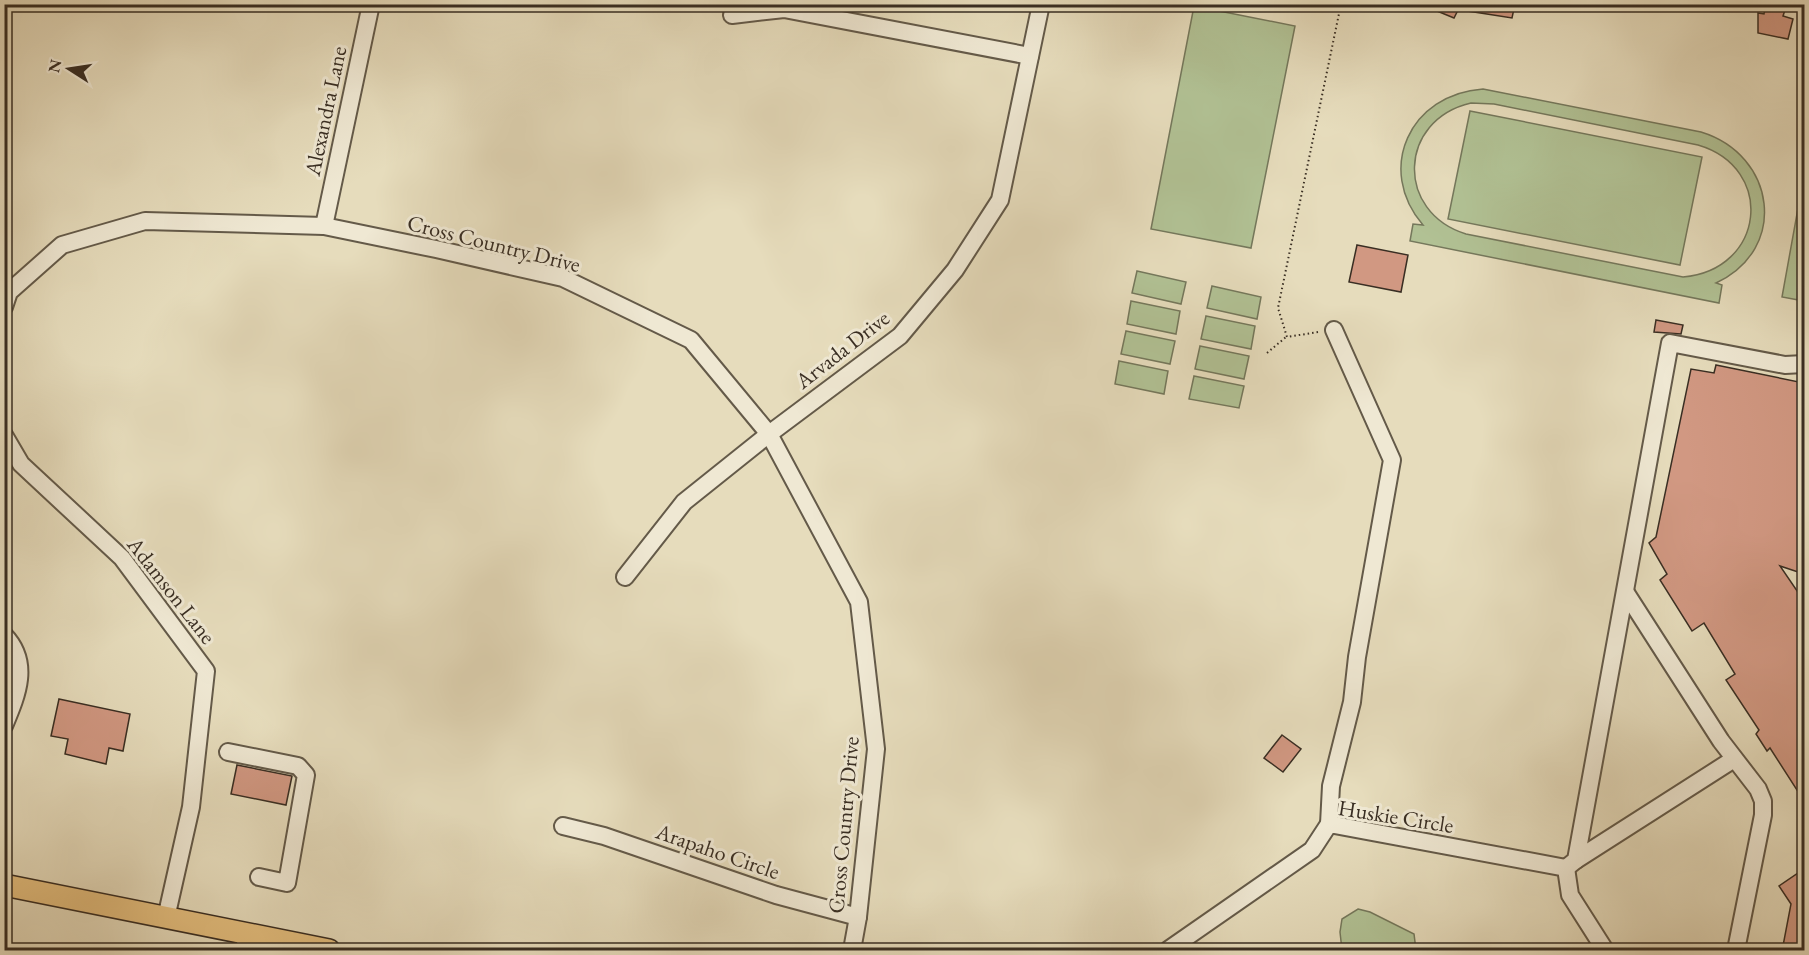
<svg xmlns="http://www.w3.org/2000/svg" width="1809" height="955" viewBox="0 0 1809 955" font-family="'EB Garamond',serif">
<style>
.green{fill:#b1c194;stroke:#75785c;stroke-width:1.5;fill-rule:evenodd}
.building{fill:#d19882;stroke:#392e23;stroke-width:1.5}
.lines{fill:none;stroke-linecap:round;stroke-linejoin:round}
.minor-casing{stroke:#645a49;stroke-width:20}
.major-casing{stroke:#392e23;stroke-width:24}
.path{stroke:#392e23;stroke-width:2;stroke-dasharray:1.5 3;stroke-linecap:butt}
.minor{stroke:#efe8d3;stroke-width:16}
.major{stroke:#e3be7e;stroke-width:21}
.labels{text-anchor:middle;stroke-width:6;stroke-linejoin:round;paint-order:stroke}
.street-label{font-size:22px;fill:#392e23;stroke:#efe8d3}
</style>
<rect width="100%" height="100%" fill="#e6dcbc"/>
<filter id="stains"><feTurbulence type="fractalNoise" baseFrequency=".00333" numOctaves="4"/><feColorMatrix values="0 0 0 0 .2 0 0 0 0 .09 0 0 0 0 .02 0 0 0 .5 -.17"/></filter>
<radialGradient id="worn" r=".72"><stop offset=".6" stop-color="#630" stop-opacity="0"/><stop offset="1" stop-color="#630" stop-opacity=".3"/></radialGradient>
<g class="green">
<polygon points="1194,6 1295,26 1251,248 1151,229"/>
<path d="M 1483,89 L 1701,132 C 1776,155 1789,249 1716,283 L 1722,285 L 1719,303 L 1410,241 L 1413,224 L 1423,225 C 1375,169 1410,94 1483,89 ZM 1471,103 L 1494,104 L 1698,145 C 1776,168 1765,270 1683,277 L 1466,234 C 1395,212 1398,120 1471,103 Z"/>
<polygon points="1470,111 1702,157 1680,265 1448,219"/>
<polygon points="1804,175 1804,301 1782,297"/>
<polygon points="1137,271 1186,282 1181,304 1132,293"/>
<polygon points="1212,286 1261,297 1257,319 1207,308"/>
<polygon points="1131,301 1180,311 1176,334 1127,324"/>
<polygon points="1206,316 1255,326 1251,349 1201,339"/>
<polygon points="1126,331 1175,341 1170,364 1121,354"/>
<polygon points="1200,346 1249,356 1244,379 1195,369"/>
<polygon points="1119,361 1168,371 1164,394 1115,384"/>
<polygon points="1194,376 1244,386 1239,408 1189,399"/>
<polygon points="1358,909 1370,912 1414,934 1416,950 1342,950 1340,932 1342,919"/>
</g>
<g class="building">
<polygon points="1420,4 1461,4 1454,18"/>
<polygon points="1468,4 1515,4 1512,18 1468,11"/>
<polygon points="1766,4 1787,4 1783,16 1793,19 1788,39 1758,33 1758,13 1764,14"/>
<polygon points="1357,245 1408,255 1401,292 1349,282"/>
<polygon points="1656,320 1683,325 1681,334 1654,332"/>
<polygon points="1716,365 1804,383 1804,574 1780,566 1804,601 1804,801 1770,748 1767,751 1756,734 1759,730 1726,680 1735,674 1704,623 1692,631 1660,580 1667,574 1649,543 1656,537 1691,369 1714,373"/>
<polygon points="59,699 130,714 123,751 109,748 106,764 65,754 68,739 51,736"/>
<polygon points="1282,735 1301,749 1283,772 1264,758"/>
<polygon points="237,765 292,776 286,805 231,794"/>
<polygon points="1804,869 1804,951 1782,951 1791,904 1779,886"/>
</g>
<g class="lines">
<defs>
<g id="minor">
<polyline points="732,15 784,9 1030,56"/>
<polyline points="324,226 371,4"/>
<polyline points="4,307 9,292 62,245 145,221 324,226 436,249 563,278 691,340 769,434 859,602 876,749 858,917 852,950"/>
<polyline points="4,435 21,464 122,558 206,671 191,807 166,918"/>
<polyline points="625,577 684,502 769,434 900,336 955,270 1000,200 1041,4"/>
<polyline points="1626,593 1721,741 1758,789 1763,801 1763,815 1736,950"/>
<path d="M 4,635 C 31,663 17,695 4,726"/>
<polyline points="228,752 298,766 306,775 287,883 259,877"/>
<polyline points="1329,824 1331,786 1352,702 1357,657 1392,460 1334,330"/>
<polyline points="563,826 604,836 776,895 858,917"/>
<polyline points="1576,860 1734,759"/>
<polyline points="1566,868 1576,860 1670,343 1785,365 1804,364"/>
<polyline points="244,950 247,934"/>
<polyline points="1168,950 1312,850 1329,824 1566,868 1570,895 1605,950"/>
</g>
<polyline id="major" points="4,885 329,950"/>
</defs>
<use href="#minor" class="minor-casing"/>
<use href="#major" class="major-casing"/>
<g class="path">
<polyline points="1318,332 1287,337 1278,308 1341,4"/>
<polyline points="1267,353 1286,337"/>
</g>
<use href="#minor" class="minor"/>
<use href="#major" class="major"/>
</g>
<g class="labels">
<g class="street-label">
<text transform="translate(325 111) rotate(-78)" y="8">Alexandra Lane</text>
<text transform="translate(494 243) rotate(14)" y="8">Cross Country Drive</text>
<text transform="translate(842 349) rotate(-38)" y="8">Arvada Drive</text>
<text transform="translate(172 590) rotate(52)" y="8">Adamson Lane</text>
<text transform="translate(1396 816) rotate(9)" y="8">Huskie Circle</text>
<text transform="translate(843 825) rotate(-85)" y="8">Cross Country Drive</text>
<text transform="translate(718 851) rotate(19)" y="8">Arapaho Circle</text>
</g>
</g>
<rect width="1809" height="955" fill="none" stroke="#e6dcbc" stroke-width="24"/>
<rect x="6" y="6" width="1797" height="943" fill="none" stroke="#392e23" stroke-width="3"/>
<rect x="12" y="12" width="1785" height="931" fill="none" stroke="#392e23" stroke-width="1.5"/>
<g transform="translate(69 69) rotate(282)" stroke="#efe8d3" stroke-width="4.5" paint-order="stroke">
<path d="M0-4.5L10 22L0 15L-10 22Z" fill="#392e23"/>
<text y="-9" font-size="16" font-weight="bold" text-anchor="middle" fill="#392e23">N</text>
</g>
<rect width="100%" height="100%" filter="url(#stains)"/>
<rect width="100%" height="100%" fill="url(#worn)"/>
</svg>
